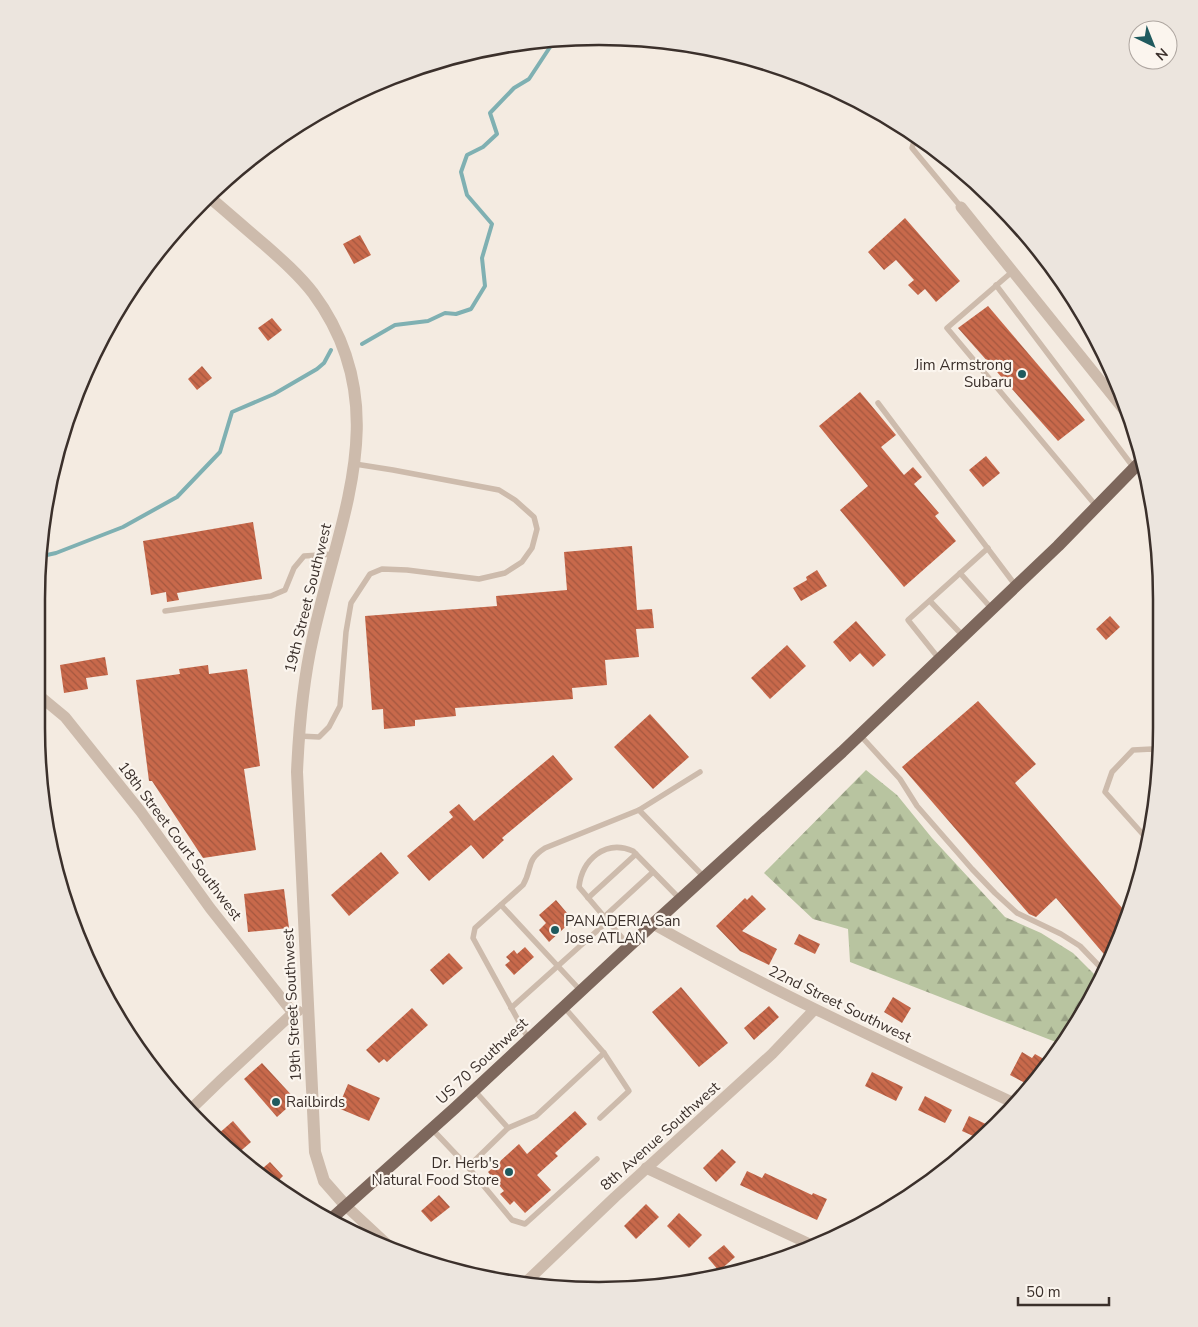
<svg xmlns="http://www.w3.org/2000/svg" width="1198" height="1327" viewBox="0 0 1198 1327" font-family="'Nunito Sans',sans-serif">
<style>
.forest{fill:url(#forest-firs)}
.lines{fill:none;stroke-linecap:round;stroke-linejoin:round}
.stream{stroke:#7fb0b2;stroke-width:4}
.building{fill:url(#building-back-hatch)}
.service{stroke:#cdbbac;stroke-width:5.5}
.minor{stroke:#cdbbac;stroke-width:11}
.tertiary{stroke:#cdbbac;stroke-width:12}
.primary{stroke:#7d675c;stroke-width:12}
.poi-dot{fill:#1f5a5e;stroke:#fbf5ee;stroke-width:2}
.labels{text-anchor:middle;stroke-width:4.5;stroke-linejoin:round;paint-order:stroke}
.poi-label{font-size:15px;fill:#3b302b;stroke:#fbf5ee;text-anchor:end}
.street-label{font-size:15px;fill:#3b302b;stroke:#fbf5ee}
.rim{fill:none;stroke:#3b302b;stroke-width:2.5}
</style>
<defs>
<pattern id="forest-firs" width="22" height="20" patternUnits="userSpaceOnUse" patternTransform="scale(1.25)"><rect width="22" height="20" fill="#b8c4a0"/><path d="M5 1l3.5 6h-7zM16 11l3.5 6h-7z" fill="#97a083"/></pattern>
<pattern id="building-back-hatch" width="6" height="6" patternUnits="userSpaceOnUse" patternTransform="scale(1.25)"><rect width="6" height="6" fill="#c8694b"/><path d="M-1 5l2 2M0 0l6 6M5-1l2 2" fill="none" stroke="#a4573f"/></pattern>
</defs>
<rect width="100%" height="100%" fill="#f4ebe1"/>
<polygon class="forest" points="866,770 897,795 932,838 1005,917 1041,933 1073,953 1100,980 1086,1009 1061,1044 850,962 848,929 813,919 764,873"/>
<g class="lines">
<g class="stream">
<polyline points="362,344 395,325 428,321 445,313 456,314 471,309 485,286 482,258 492,224 467,195 461,172 467,155 483,147 497,134 490,113 514,88 529,79 554,41"/>
<polyline points="38,557 56,553 123,527 177,497 220,452 232,412 274,394 317,369 324,363 331,350"/>
</g>
</g>
<g class="building">
<polygon points="905,218 960,281 936,302 925,289 918,295 908,285 914,280 896,260 884,270 868,252"/>
<polygon points="360,235 371,255 354,264 343,244"/>
<polygon points="988,306 1085,420 1058,441 958,328"/>
<polygon points="272,318 282,330 268,341 258,328"/>
<polygon points="202,366 212,378 197,390 188,379"/>
<polygon points="860,392 896,435 881,447 904,475 913,467 922,477 914,484 939,513 935,516 956,541 904,587 840,510 868,486 819,426"/>
<polygon points="986,456 1000,473 983,487 969,470"/>
<polygon points="253,522 262,579 177,593 179,600 167,602 166,592 151,595 143,541"/>
<polygon points="632,546 637,610 652,609 654,628 636,629 639,657 605,660 607,685 572,688 573,699 455,708 456,716 415,720 415,726 384,729 383,709 372,710 365,616 497,606 496,596 567,590 564,552"/>
<polygon points="817,570 827,586 801,601 793,588 807,580 806,577"/>
<polygon points="1110,616 1120,627 1106,640 1096,629"/>
<polygon points="856,621 886,655 873,667 860,653 850,662 833,642"/>
<polygon points="787,645 806,666 770,699 751,678"/>
<polygon points="105,657 108,675 86,678 88,689 64,693 60,665"/>
<polygon points="208,665 209,674 247,669 260,766 244,769 256,850 203,858 152,781 149,781 136,680 180,674 179,669"/>
<polygon points="978,701 1036,764 1015,783 1129,916 1109,960 1056,898 1036,917 1029,914 902,767"/>
<polygon points="650,714 689,757 653,789 614,747"/>
<polygon points="553,755 573,779 502,838 504,840 483,859 471,845 429,881 407,856 453,817 449,812 459,804 474,821"/>
<polygon points="381,852 399,873 349,916 331,895"/>
<polygon points="284,889 289,928 248,932 244,894"/>
<polygon points="752,895 766,909 742,931 777,949 769,965 740,951 716,926 745,898 747,900"/>
<polygon points="556,900 573,920 549,942 539,930 546,923 539,915"/>
<polygon points="799,934 820,944 815,954 794,944"/>
<polygon points="525,947 534,957 514,975 505,965 510,961 506,957 514,950 517,954"/>
<polygon points="449,953 463,968 443,985 430,970"/>
<polygon points="681,987 728,1043 699,1067 652,1012"/>
<polygon points="893,997 911,1008 902,1023 884,1012"/>
<polygon points="769,1006 779,1017 754,1040 744,1028"/>
<polygon points="412,1008 428,1025 387,1062 384,1059 379,1063 366,1050"/>
<polygon points="1022,1052 1032,1058 1035,1054 1049,1062 1031,1086 1010,1075"/>
<polygon points="262,1063 296,1100 277,1117 244,1079"/>
<polygon points="872,1072 903,1087 896,1101 865,1086"/>
<polygon points="348,1084 380,1098 369,1121 338,1108"/>
<polygon points="925,1096 952,1110 945,1123 918,1110"/>
<polygon points="575,1111 587,1124 555,1153 558,1156 537,1175 551,1190 525,1213 514,1201 510,1205 500,1194 504,1191 488,1172 519,1144 527,1154"/>
<polygon points="969,1116 992,1127 980,1139 962,1131"/>
<polygon points="233,1121 251,1142 236,1155 217,1135"/>
<polygon points="722,1149 736,1162 716,1182 703,1168"/>
<polygon points="270,1162 283,1176 274,1185 256,1174"/>
<polygon points="747,1171 762,1178 765,1173 812,1195 813,1193 827,1199 817,1220 740,1185"/>
<polygon points="439,1195 450,1207 431,1222 421,1211"/>
<polygon points="646,1204 659,1217 636,1239 624,1226"/>
<polygon points="679,1213 702,1235 689,1248 667,1226"/>
<polygon points="724,1245 735,1257 719,1271 708,1258"/>
</g>
<g class="lines">
<g class="service">
<polyline points="916,135 912,148 961,207"/>
<polyline points="1013,271 947,328 1097,507"/>
<polyline points="996,285 1134,468"/>
<polyline points="878,403 1016,586"/>
<polyline points="960,573 992,609"/>
<polyline points="930,601 964,637"/>
<polyline points="165,611 271,596 285,590 294,568 304,556 335,554"/>
<polyline points="940,660 908,620 988,548"/>
<polyline points="860,735 900,779 917,806 972,869 995,893 1017,913 1061,934 1080,946 1104,971"/>
<polyline points="299,736 319,737 329,727 340,706 346,632 351,603 370,574 382,569 407,570 479,579 505,573 522,562 532,548 537,529 534,517 515,500 499,490 393,470 355,464"/>
<polyline points="700,772 639,810 704,877"/>
<polyline points="1148,840 1105,792 1112,772 1133,750 1152,749 1158,755"/>
<polyline points="588,898 636,854"/>
<polyline points="501,905 581,991"/>
<polyline points="604,917 653,872"/>
<path d="M 629,946 L 579,887 C 582,860 605,839 633,851 L 680,899"/>
<polyline points="511,1008 608,921"/>
<path d="M 529,1040 L 473,938 L 475,928 L 523,885 C 533,868 525,861 545,848 L 639,810"/>
<polyline points="474,1090 508,1128 536,1116 604,1053 564,1007"/>
<polyline points="600,1118 629,1091 604,1053"/>
<polyline points="432,1129 468,1167 508,1128"/>
<polyline points="468,1167 512,1220 525,1224 597,1159"/>
</g>
<g class="minor">
<polyline points="961,207 1128,415"/>
<polyline points="36,693 65,717 141,812 210,908 293,1013"/>
<path d="M 653,924 C 771,991 894,1047 1016,1104"/>
<polyline points="191,1109 221,1080 293,1013 298,1011"/>
<polyline points="646,1168 816,1247"/>
<polyline points="346,1206 389,1246"/>
<polyline points="525,1283 615,1197 772,1054 814,1010"/>
</g>
<path class="tertiary" d="M 208,196 C 227,212 246,229 265,245 C 282,260 299,275 313,293 C 397,406 339,517 313,637 C 303,681 299,726 297,772 L 315,1152 L 324,1181 L 346,1206"/>
<polyline class="primary" points="330,1220 455,1108 653,924 842,752 1058,546 1142,460"/>
</g>
<g class="poi-dot">
<circle cx="1022" cy="374" r="5"/>
<circle cx="555" cy="930" r="5"/>
<circle cx="276" cy="1102" r="5"/>
<circle cx="509" cy="1172" r="5"/>
</g>
<g class="labels">
<g class="poi-label">
<text x="1012" y="370">Jim Armstrong<tspan x="1012" dy="17">Subaru</tspan></text>
<text x="565" y="926" text-anchor="start">PANADERIA San<tspan x="565" dy="17">Jose ATLAN</tspan></text>
<text x="286" y="1107" text-anchor="start">Railbirds</text>
<text x="499" y="1168">Dr. Herb's<tspan x="499" dy="17">Natural Food Store</tspan></text>
</g>
<g class="street-label">
<text transform="translate(308 598) rotate(-76)" y="5">19th Street Southwest</text>
<text transform="translate(180 841) rotate(53)" y="5">18th Street Court Southwest</text>
<text transform="translate(840 1004) rotate(26)" y="5">22nd Street Southwest</text>
<text transform="translate(292 1005) rotate(-93)" y="5">19th Street Southwest</text>
<text transform="translate(482 1061) rotate(-43)" y="5">US 70 Southwest</text>
<text transform="translate(660 1136) rotate(-42)" y="5">8th Avenue Southwest</text>
</g>
</g>
<path d="M0 0H1198V1327H0ZM599 45H599A554 554 0 0 1 1153 599V728A554 554 0 0 1 599 1282H599A554 554 0 0 1 45 728V599A554 554 0 0 1 599 45Z" fill="#ece5de" fill-rule="evenodd"/>
<path class="rim" d="M599 45H599A554 554 0 0 1 1153 599V728A554 554 0 0 1 599 1282H599A554 554 0 0 1 45 728V599A554 554 0 0 1 599 45Z"/>
<g transform="translate(1153 45) rotate(137)"><circle r="24" fill="#fbf5ee" stroke="#aea6a0"/>
<path d="M0-4L9 19L0 12L-9 19Z" fill="#1f5a5e"/>
<text y="-8" font-size="14" font-weight="bold" text-anchor="middle" fill="#3b302b">N</text>
</g>
<path d="M1018 1297v8h91v-8" fill="none" stroke="#3b302b" stroke-width="2.5"/>
<text x="1026" y="1297" font-size="15" fill="#3b302b" stroke="#fbf5ee" stroke-width="4" paint-order="stroke">50 m</text>
</svg>
